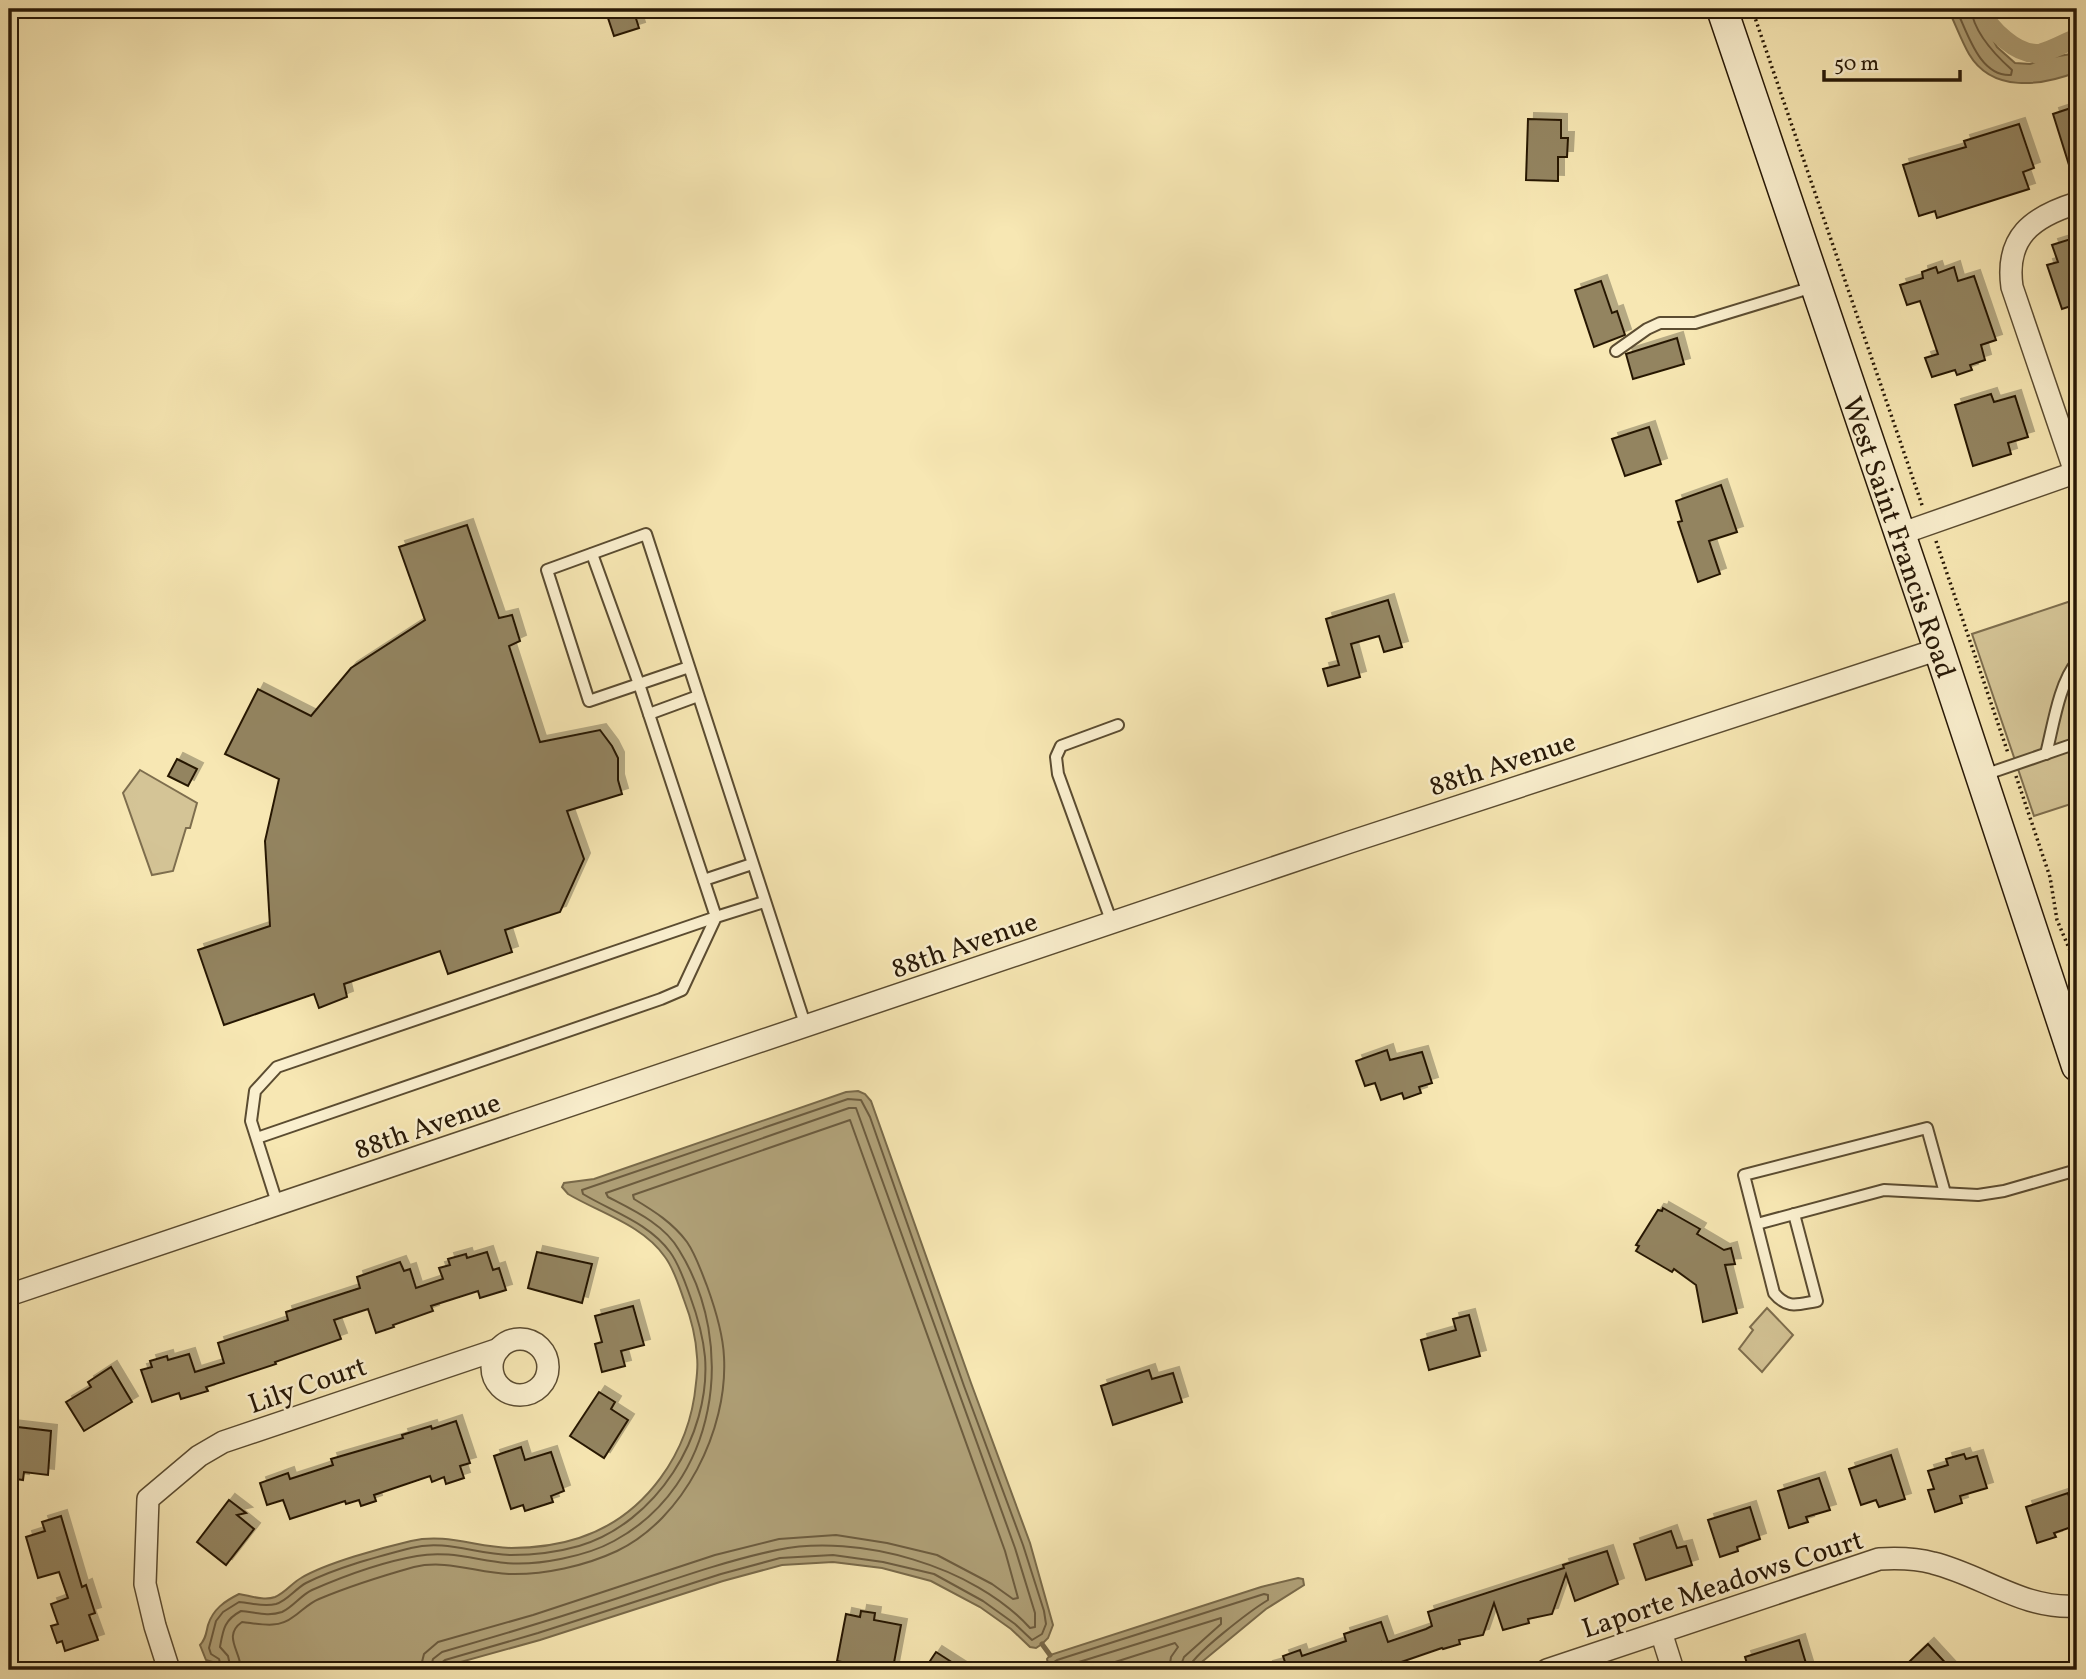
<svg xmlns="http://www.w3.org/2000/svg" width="2086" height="1679" viewBox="0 0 2086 1679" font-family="Vollkorn,serif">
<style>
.green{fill:#d4c496;stroke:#7e6e4e;stroke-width:2}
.water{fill:#b0a178;stroke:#796a4a;stroke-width:2}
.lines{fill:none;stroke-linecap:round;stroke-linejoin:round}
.shore{stroke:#6c5c3f;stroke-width:2}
.stream{stroke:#796a4a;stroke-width:5}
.canal{stroke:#b0a178;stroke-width:19}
.building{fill:#938460;stroke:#271806;stroke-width:2;filter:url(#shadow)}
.lane-casing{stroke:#5b4c31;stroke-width:14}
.street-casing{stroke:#5b4c31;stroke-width:24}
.secondary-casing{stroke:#271806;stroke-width:33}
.path{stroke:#271806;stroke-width:3.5;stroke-dasharray:2 3.5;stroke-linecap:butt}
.lane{stroke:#faefce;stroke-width:10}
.street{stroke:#faefce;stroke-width:21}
.secondary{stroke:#faefce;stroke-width:30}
.labels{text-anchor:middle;stroke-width:5;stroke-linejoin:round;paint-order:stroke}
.street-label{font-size:28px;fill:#271806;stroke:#faefce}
</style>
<defs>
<filter id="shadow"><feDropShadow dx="6" dy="-6" stdDeviation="0" flood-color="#0004"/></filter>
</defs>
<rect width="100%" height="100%" fill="#f7e7b3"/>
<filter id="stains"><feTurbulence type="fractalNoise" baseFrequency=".00286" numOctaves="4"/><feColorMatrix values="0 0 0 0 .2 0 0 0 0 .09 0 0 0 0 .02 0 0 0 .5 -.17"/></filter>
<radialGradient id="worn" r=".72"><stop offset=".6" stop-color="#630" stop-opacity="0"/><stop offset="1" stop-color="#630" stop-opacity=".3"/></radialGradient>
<g class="green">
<polygon points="2077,599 2077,802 2034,816 1972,634"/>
<polygon points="140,770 197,803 190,828 186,828 173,871 152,875 123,793"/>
<polygon points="1767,1308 1793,1335 1762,1372 1739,1349 1753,1330 1750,1327"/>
</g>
<g class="water">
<path d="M 1948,9 L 1977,9 L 1997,47 L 2015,63 L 2030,64 L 2047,58 L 2077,53 L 2077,72 C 2041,86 1992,93 1969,54 C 1961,40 1955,23 1948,9 Z"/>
<path d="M 858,1091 L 865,1094 L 871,1101 L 971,1383 L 1030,1543 L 1053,1625 L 1048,1638 L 1042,1644 L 1036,1648 L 1030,1647 L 1011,1629 L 980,1607 L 931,1581 L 882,1568 L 833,1562 L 782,1565 L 723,1581 L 540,1640 L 432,1670 L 216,1670 L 213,1662 L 206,1660 L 200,1645 C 206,1639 206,1633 208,1625 C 213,1609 225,1601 239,1594 C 251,1596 264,1601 275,1597 C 285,1593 292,1583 301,1578 C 326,1563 381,1548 411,1541 C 446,1533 476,1547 511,1548 C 532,1548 558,1545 579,1538 C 646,1516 690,1452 696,1383 C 697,1375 698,1365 697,1357 C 696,1338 691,1318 684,1300 C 679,1286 674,1269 665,1257 C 643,1225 600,1213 568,1194 L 562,1187 L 564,1183 L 594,1179 L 846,1092 Z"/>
<polygon points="1298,1578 1303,1579 1304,1585 1266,1609 1192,1670 1049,1670 1047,1659 1050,1655 1261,1587"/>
</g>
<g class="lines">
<g class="shore">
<path d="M 1956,9 C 1967,31 1979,77 2011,75 L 2012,70 C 1994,54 1974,33 1971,9"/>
<path d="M 222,1670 L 219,1659 L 211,1654 L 209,1648 L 216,1621 L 223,1612 L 239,1602 C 252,1603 263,1607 276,1604 C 287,1601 295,1589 306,1583 C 338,1567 377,1557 411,1548 C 446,1539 477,1555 511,1555 C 533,1555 558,1552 579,1546 C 656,1523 711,1436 705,1357 C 703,1336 697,1315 690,1296 C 685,1282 679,1264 670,1252 C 649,1223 613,1212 583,1194 L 582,1190 L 848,1099 L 861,1100 L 870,1117 L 964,1386 L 1023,1545 L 1044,1611 L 1046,1624 L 1042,1634 L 1032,1640 L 1015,1624 L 983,1601 L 934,1574 L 883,1562 L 833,1555 L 780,1558 L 721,1574 L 538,1633 L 445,1660 L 440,1664 L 439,1670"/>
<path d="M 231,1670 L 228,1656 L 220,1647 C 223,1630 224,1620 241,1611 C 255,1612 267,1617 282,1612 C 293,1607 301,1595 312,1590 C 344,1576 382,1562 417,1556 C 448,1550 476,1560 506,1563 C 538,1566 587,1556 614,1541 C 718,1485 738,1345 679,1250 C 664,1224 633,1210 608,1197 L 606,1193 L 849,1108 L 856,1108 L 1015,1548 L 1035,1613 L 1035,1627 L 1030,1628 C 974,1566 858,1533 777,1550 C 720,1562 664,1583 609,1601 C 554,1619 498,1636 442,1652 L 433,1659 L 430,1670"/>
<path d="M 241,1670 C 241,1651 222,1636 242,1622 C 260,1624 278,1629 293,1617 C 302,1611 309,1603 319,1599 C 350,1586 382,1576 414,1567 C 447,1559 477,1573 509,1574 C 544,1575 585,1566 617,1551 C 684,1519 728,1430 724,1357 C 723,1333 715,1308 707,1286 C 701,1271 696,1255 687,1242 C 673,1223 654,1211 634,1199 L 633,1195 L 850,1120 L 1005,1551 L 1018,1598 L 1013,1599 L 992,1584 L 937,1555 L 887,1543 L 836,1535 L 779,1539 L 715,1555 L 533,1615 L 438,1642 L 424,1654 L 420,1670"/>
<path d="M 1055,1670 L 1054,1662 L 1057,1660 L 1264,1594 L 1268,1595 L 1268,1600 C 1253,1609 1190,1656 1188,1670"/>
<polyline points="1064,1670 1066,1666 1221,1618 1221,1624 1184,1657 1179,1670"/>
<polyline points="1090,1670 1175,1643 1178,1647 1171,1657 1169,1670"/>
</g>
<polyline class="stream" points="1042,1644 1050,1655"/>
<path class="canal" d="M 1980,9 C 1989,28 2017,57 2041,53 C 2053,50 2066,42 2077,38"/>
</g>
<g class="building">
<polygon points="605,9 633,9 639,28 614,36"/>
<polygon points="2077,106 2077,183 2075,184 2053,114"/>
<polygon points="1528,119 1561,120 1561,138 1568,138 1567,157 1558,157 1558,181 1526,180"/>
<polygon points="2019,124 2034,168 2023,172 2029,189 1937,218 1935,211 1919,216 1903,165 1966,147 1964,141"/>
<polygon points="2077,237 2077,304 2062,309 2047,265 2058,262 2052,245"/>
<polygon points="1936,267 1938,273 1954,267 1958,281 1974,276 1996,340 1981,345 1985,360 1970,365 1972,370 1957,375 1955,370 1932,377 1925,358 1938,354 1920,301 1907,305 1900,285 1923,278 1922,272"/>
<polygon points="1601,281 1612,313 1617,311 1625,335 1594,347 1575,290"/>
<polygon points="1677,338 1684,364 1633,379 1626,354"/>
<polygon points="1991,394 1994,402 2015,396 2028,437 2008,443 2011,454 1973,466 1955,405"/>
<polygon points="1649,427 1661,464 1625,476 1612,439"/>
<polygon points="1721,485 1737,532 1709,541 1720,574 1698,582 1678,522 1682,521 1676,501"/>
<polygon points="467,525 499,618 512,615 520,641 509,646 540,742 600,730 612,746 618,758 618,780 622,794 567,811 584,859 560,912 505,930 512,952 448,974 440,951 344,984 347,997 319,1008 314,994 224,1025 198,950 270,926 265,841 279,779 225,754 258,689 311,716 351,668 425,620 399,547"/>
<polygon points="1388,600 1402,647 1384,652 1379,636 1351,644 1360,677 1328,686 1323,669 1339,665 1326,619"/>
<polygon points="177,759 197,769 188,786 168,776"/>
<polygon points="1387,1050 1390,1060 1422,1052 1432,1083 1419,1087 1421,1093 1404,1099 1402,1093 1381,1100 1375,1083 1365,1086 1356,1061"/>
<polygon points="1663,1208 1700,1229 1697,1234 1724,1250 1731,1248 1735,1264 1725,1265 1737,1313 1703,1322 1696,1285 1674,1269 1672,1272 1636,1251 1639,1246 1636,1245 1658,1210 1662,1211"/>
<polygon points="487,1252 493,1270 499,1268 506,1290 480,1298 478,1291 431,1306 433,1311 393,1325 394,1327 376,1333 368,1309 334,1320 341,1339 275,1362 276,1364 206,1387 208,1391 181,1399 179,1393 152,1402 141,1370 152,1367 150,1361 167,1356 168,1360 189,1354 195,1372 224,1363 218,1343 288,1320 286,1312 360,1288 357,1277 400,1262 404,1271 410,1269 416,1288 443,1279 439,1268 450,1265 448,1259 466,1254 467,1258"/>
<polygon points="537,1252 592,1264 582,1303 528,1288"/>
<polygon points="633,1306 644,1345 621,1351 625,1366 602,1372 595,1344 602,1342 595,1316"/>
<polygon points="1469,1315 1480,1356 1429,1370 1421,1340 1456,1330 1453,1319"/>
<polygon points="111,1367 132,1402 84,1431 66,1402 91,1387 88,1382"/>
<polygon points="1149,1370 1152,1379 1173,1373 1182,1402 1113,1425 1101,1386"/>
<polygon points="599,1392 615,1402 611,1409 628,1420 604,1458 570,1436"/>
<polygon points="456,1421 470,1463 460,1466 464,1478 446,1484 444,1477 432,1482 430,1476 374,1495 376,1501 361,1506 359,1500 346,1504 345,1501 290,1519 283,1500 267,1505 260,1483 288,1473 290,1479 333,1465 331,1459 403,1438 402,1435 431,1426 432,1429"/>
<polygon points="9,1426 51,1431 48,1475 24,1472 23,1480 9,1478"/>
<polygon points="521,1447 525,1460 551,1452 564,1491 551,1496 553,1502 525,1511 523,1505 511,1509 494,1456"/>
<polygon points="1964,1454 1966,1459 1977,1456 1987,1488 1960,1496 1962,1503 1935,1512 1928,1490 1934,1489 1928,1471 1948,1465 1946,1459"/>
<polygon points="1891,1455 1905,1499 1879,1507 1876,1500 1861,1505 1849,1469"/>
<polygon points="1819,1478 1830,1510 1806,1517 1808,1522 1789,1528 1778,1491"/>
<polygon points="2068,1493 2077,1525 2054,1533 2056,1537 2037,1543 2026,1507"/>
<polygon points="229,1500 246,1513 237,1515 254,1529 226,1565 197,1542"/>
<polygon points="1750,1507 1760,1539 1737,1547 1738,1551 1720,1557 1708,1520"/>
<polygon points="61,1516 82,1587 86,1585 95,1613 89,1615 98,1640 65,1651 62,1641 57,1643 51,1626 58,1624 51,1604 68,1598 59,1572 38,1578 26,1537 45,1531 42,1522"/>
<polygon points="1671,1531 1677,1548 1686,1546 1692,1565 1646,1580 1634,1544"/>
<polygon points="1607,1551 1618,1584 1575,1601 1566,1574 1552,1614 1528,1619 1529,1623 1503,1630 1494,1603 1483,1635 1459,1640 1460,1644 1443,1649 1442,1648 1384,1668 1381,1662 1356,1670 1268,1670 1267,1667 1285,1662 1283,1656 1300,1650 1302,1656 1346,1641 1344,1634 1381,1622 1388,1642 1426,1629 1432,1626 1428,1612 1564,1568 1563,1565"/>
<polygon points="861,1611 875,1613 874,1620 901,1625 893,1668 867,1663 866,1667 837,1661 846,1614 860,1617"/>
<polygon points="1799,1640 1808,1670 1749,1670 1745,1657"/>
<polygon points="1928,1644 1952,1670 1919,1670 1910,1661"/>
<polygon points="936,1652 964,1670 924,1670"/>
</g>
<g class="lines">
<defs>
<g id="lane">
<polyline points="1616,351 1647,329 1660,323 1695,323 1813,287"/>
<polyline points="689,667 589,701 547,570 646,534 806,1027"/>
<polyline points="649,714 698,696"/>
<path d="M 2046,754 C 2053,727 2059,683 2077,662"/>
<polyline points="1984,775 2077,743"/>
<polyline points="704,880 752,864"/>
<polyline points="1112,923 1058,774 1056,757 1061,746 1118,725"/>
<polyline points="257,1138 661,999 682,990 716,917 764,902"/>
<polyline points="278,1206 251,1121 255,1091 277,1067 716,917 639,684 592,554"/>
<path d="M 1794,1214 L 1817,1301 C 1798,1304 1788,1310 1774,1293 L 1744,1175 L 1927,1128 L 1945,1193"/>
<polyline points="1757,1224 1884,1190 1978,1195 2004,1191 2077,1170"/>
</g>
<g id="street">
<path d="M 2075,472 L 2012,287 C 2005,237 2032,217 2077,203"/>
<polyline points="1900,534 2077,472"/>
<polyline points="9,1295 1350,842 1939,649"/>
<circle cx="520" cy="1367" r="28"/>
<polyline points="1661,1632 1673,1670"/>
<polyline points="169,1670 155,1626 145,1584 148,1499 199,1456 223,1442 499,1349"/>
<path d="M 1547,1670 L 1879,1559 C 1897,1558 1915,1558 1933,1563 C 1982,1575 2024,1610 2077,1606"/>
</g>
<polyline id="secondary" points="1722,9 1939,649 2077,1066"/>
</defs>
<use href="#lane" class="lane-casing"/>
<use href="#street" class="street-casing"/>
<use href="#secondary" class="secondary-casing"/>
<g class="path">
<polyline points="1752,9 1923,508"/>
<polyline points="1936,541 2008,753"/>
<polyline points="2016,776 2050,877 2057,920 2077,967"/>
</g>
<use href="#lane" class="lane"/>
<use href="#street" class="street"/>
<use href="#secondary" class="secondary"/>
</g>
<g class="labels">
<g class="street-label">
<text transform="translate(1900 537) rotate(71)" y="10">West Saint Francis Road</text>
<text transform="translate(1502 763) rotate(-18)" y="10">88th Avenue</text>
<text transform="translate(964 944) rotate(-19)" y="10">88th Avenue</text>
<text transform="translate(427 1125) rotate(-19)" y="10">88th Avenue</text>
<text transform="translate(307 1384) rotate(-19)" y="10">Lily Court</text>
<text transform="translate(1722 1583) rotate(-18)" y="10">Laporte Meadows Court</text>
</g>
</g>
<rect width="2086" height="1679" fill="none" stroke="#f7e7b3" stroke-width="35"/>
<rect x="10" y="10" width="2065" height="1658" fill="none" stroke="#271806" stroke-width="3.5"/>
<rect x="18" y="18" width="2051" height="1644" fill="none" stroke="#271806" stroke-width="2"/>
<path d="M1824 70v10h136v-10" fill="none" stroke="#271806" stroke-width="3.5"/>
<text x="1834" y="70" font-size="21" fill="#271806" stroke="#faefce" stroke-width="5" paint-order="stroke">50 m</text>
<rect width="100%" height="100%" filter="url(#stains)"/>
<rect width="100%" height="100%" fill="url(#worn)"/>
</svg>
